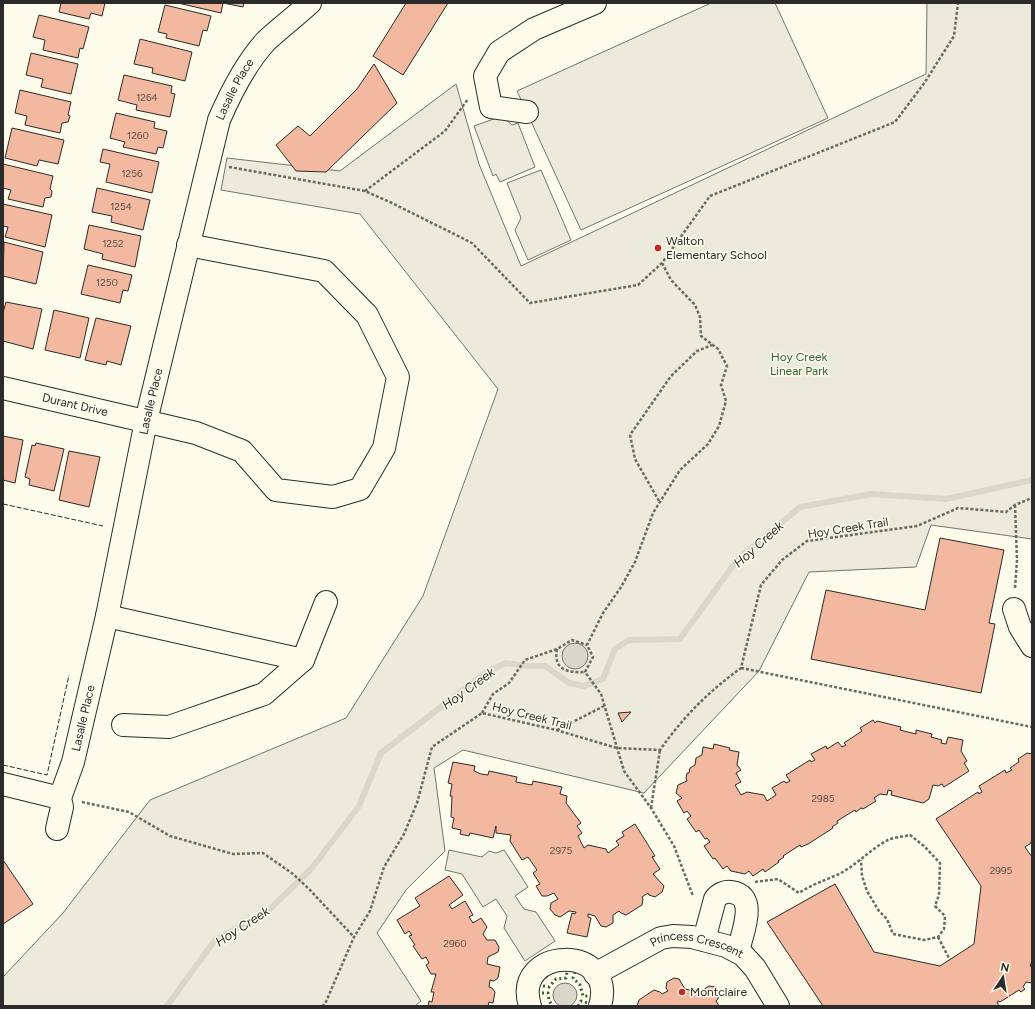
<svg xmlns="http://www.w3.org/2000/svg" width="1035" height="1009" viewBox="0 0 1035 1009" font-family="Figtree,sans-serif">
<style>
.green{fill:#ecebdb;stroke:#74746e}
.parking{fill:#eceadb;stroke:#74746e}
.water{fill:#d8d7c9;stroke:#74746e}
.lines{fill:none;stroke-linecap:round;stroke-linejoin:round}
.stream{stroke:#d8d7c9;stroke-width:6}
.building{fill:#f2b8a0;stroke:#2b2b2b}
.minor-casing{stroke:#2b2b2b;stroke-width:24}
.path{stroke:#6a6964;stroke-width:2.5;stroke-dasharray:3 2;stroke-linecap:butt}
.minor{stroke:#fdfbea;stroke-width:22}
.hedge{stroke:#34623c;stroke-width:3;stroke-dasharray:2 3;stroke-linecap:butt}
.fence{stroke:#2b2b2b;stroke-width:1;stroke-dasharray:5 2;stroke-linecap:butt}
.poi-dot{fill:#c62828;stroke:#fdfbea;stroke-width:1.5}
.labels{text-anchor:middle;stroke-width:3;stroke-linejoin:round;paint-order:stroke}
.number-label{font-size:10px;fill:#5d4e48}
.street-label{font-size:12px;fill:#2b2b2b;stroke:#fdfbea}
.poi-label{font-size:12px;fill:#2b2b2b;stroke:#fdfbea;text-anchor:start}
.park-label{font-size:12px;fill:#34623c;stroke:#fdfbea}
.water-label{font-size:13px;font-style:italic;fill:#2b2b2b;stroke:#fdfbea}
</style>
<rect width="100%" height="100%" fill="#fdfbea"/>
<g class="green">
<polygon points="711,3 775,3 828,118 581,230 517,91"/>
<polygon points="927,3 1032,3 1032,539 931,525 916,567 809,572 759,671 644,793 463,750 434,768 445,851 406,890 377,933 421,1001 415,1006 3,1006 3,977 63,913 150,800 346,718 423,596 498,389 360,214 221,190 227,158 340,171 456,84 479,164 521,266 926,74"/>
<polygon points="502,116 512,125 518,123 535,167 500,182 496,174 493,176 474,126"/>
<polygon points="541,170 571,240 528,260 515,230 521,218 507,183"/>
</g>
<polygon class="parking" points="449,850 482,857 489,851 496,853 504,850 528,887 515,896 524,909 536,912 555,941 525,961 504,928 507,916 496,899 483,907 462,874 445,870"/>
<g class="water">
<circle cx="575" cy="656" r="13"/>
<circle cx="565" cy="995" r="12"/>
</g>
<g class="lines">
<polyline class="stream" points="167,1006 215,940 268,911 312,868 359,806 381,753 488,671 506,663 526,666 545,666 569,683 584,686 603,679 615,649 629,640 680,639 737,560 800,507 872,494 946,499 1032,480"/>
</g>
<g class="building">
<polygon points="61,3 105,3 102,16 91,13 89,19 59,12"/>
<polygon points="178,3 244,3 243,7 223,3 221,13"/>
<polygon points="406,3 448,3 403,75 373,56"/>
<polygon points="165,5 211,16 207,31 203,30 199,46 166,38 167,34 158,32"/>
<polygon points="39,15 89,27 83,49 80,48 78,58 43,50 45,40 33,37"/>
<polygon points="140,39 192,52 185,81 152,73 153,68 134,64"/>
<polygon points="31,53 78,64 71,94 41,87 43,79 26,75"/>
<polygon points="374,64 397,103 326,172 296,171 276,145 298,126 310,136 357,89"/>
<polygon points="124,75 172,86 171,93 175,94 170,117 136,110 137,105 118,100"/>
<polygon points="20,90 71,102 68,115 70,116 68,122 62,123 60,133 25,125 27,116 15,113"/>
<polygon points="116,113 155,122 154,128 167,131 163,148 158,147 156,154 123,147 125,142 110,138"/>
<polygon points="12,128 64,140 58,164 39,160 37,166 5,158"/>
<polygon points="103,149 159,162 152,193 106,182 110,164 100,162"/>
<polygon points="3,164 53,176 50,189 52,191 51,197 45,198 43,207 8,199 11,190 3,188"/>
<polygon points="97,188 150,200 143,230 111,222 112,216 92,212"/>
<polygon points="3,204 52,215 45,247 5,237 8,227 3,226"/>
<polygon points="89,225 141,236 135,267 102,259 103,254 84,249"/>
<polygon points="4,242 43,252 36,284 3,276"/>
<polygon points="88,265 132,275 128,291 123,290 120,303 81,294"/>
<polygon points="6,302 42,309 33,349 3,341 3,313"/>
<polygon points="54,310 89,318 80,358 45,350"/>
<polygon points="96,318 131,326 121,365 107,361 106,365 85,360"/>
<polygon points="3,436 23,440 15,483 3,480"/>
<polygon points="36,443 64,449 54,491 29,485 30,479 25,477 32,445 35,446"/>
<polygon points="69,451 100,457 89,507 59,500"/>
<polygon points="940,538 1004,550 989,623 995,624 981,693 811,659 826,590 925,610"/>
<polygon points="631,712 622,722 618,713"/>
<polygon points="873,720 875,723 877,721 901,727 900,730 916,734 916,730 932,734 931,737 942,740 941,743 946,744 948,737 963,740 961,751 967,761 964,763 969,771 944,787 942,784 938,786 933,785 929,799 923,803 891,795 892,791 888,790 887,795 880,794 874,798 876,801 863,809 861,808 856,812 855,810 837,821 838,823 832,827 833,828 808,844 801,847 800,845 783,856 784,857 778,861 779,862 765,872 763,869 753,876 749,871 745,874 731,871 727,866 723,869 715,858 713,859 704,846 710,842 707,838 705,839 699,830 696,832 687,819 691,816 687,811 684,813 677,801 682,798 676,793 678,785 687,781 686,778 687,773 689,773 690,768 695,765 696,758 702,755 703,747 713,749 714,744 730,748 729,750 739,752 737,765 741,770 736,773 741,782 735,785 741,795 747,792 764,795 767,801 776,795 772,788 784,781 786,783 790,781 786,775 810,760 811,762 815,760 811,754 826,746 827,749 838,742 842,747 846,745 844,743 862,731 860,728"/>
<polygon points="1027,753 1032,754 1032,837 1031,843 1025,847 1032,857 1032,961 1030,966 1032,967 1032,983 1026,982 1023,987 1025,989 1021,992 1019,990 1000,1002 999,1001 997,1002 999,1006 823,1006 767,922 835,884 874,952 940,966 974,944 981,886 936,819 978,792 979,794 982,792 979,786 1005,770 1006,773 1012,770 1010,768 1019,762 1018,759"/>
<polygon points="453,762 475,766 474,771 481,774 488,775 489,771 517,777 516,782 532,785 533,781 562,787 560,794 567,796 566,803 581,823 577,826 582,833 578,836 584,848 588,845 606,849 608,853 619,845 616,841 624,836 622,832 635,824 655,856 652,857 660,869 653,874 664,886 662,892 655,897 649,895 648,893 642,897 643,899 642,905 626,915 621,913 619,911 613,915 613,923 606,927 601,926 595,916 588,914 588,917 591,918 587,937 567,933 572,913 575,914 576,912 569,911 560,917 555,915 550,909 551,903 558,899 554,893 547,896 542,896 536,886 540,884 533,873 537,870 528,857 522,860 510,841 511,835 496,833 496,826 493,838 470,833 469,836 460,834 461,830 452,828 454,818 451,817 452,796 450,796 452,784 448,783"/>
<polygon points="3,860 33,904 3,924"/>
<polygon points="449,876 463,895 449,905 452,909 465,901 473,915 469,917 473,923 481,918 487,927 483,934 487,940 495,940 499,947 498,952 488,957 487,964 500,967 498,978 494,981 490,980 489,987 492,988 495,992 493,1003 489,1002 488,1006 428,1006 429,1001 432,1002 434,992 431,992 436,974 431,974 426,965 429,963 426,957 422,959 413,946 415,945 409,936 412,935 409,931 405,934 397,920 420,906 415,898"/>
<polygon points="674,978 679,979 685,989 700,992 709,986 715,987 719,993 718,999 716,1001 719,1006 637,1006 639,1000 654,990 660,992 662,994 668,991 666,988 667,982"/>
</g>
<g class="lines">
<defs>
<g id="minor">
<polyline points="527,112 491,107 485,76 499,52 534,29 595,3"/>
<path id="s1" d="M 3,388 L 196,433 L 242,451 L 276,490 L 333,497 L 360,489 L 384,448 L 398,377 L 367,315 L 324,271 L 188,245"/>
<polyline points="1014,609 1020,627 1032,646"/>
<polyline points="107,616 303,660"/>
<polyline points="123,725 169,727 264,694 303,660 326,602"/>
<polyline points="3,784 60,798"/>
<path id="s2" d="M 57,829 L 62,807 L 60,798 L 73,762 L 107,616 L 146,421 L 219,120 C 231,92 245,64 266,41 C 280,28 296,16 310,3"/>
<path d="M 704,940 L 715,899 C 719,894 725,891 731,892 C 759,895 742,934 738,951"/>
<path id="s3" d="M 595,974 L 661,938 L 673,936 L 692,937 L 726,946 L 743,955 L 755,968 L 778,1006"/>
<path d="M 530,1006 C 511,946 618,943 600,1006"/>
</g>
</defs>
<use href="#minor" class="minor-casing"/>
<g class="path">
<polyline points="229,167 365,191 392,203 472,243 530,303 638,285 662,263 710,196 895,122 925,82 954,36 958,3"/>
<polyline points="365,191 445,131 468,99"/>
<polyline points="662,263 671,280 695,305 700,317 701,336 718,349 727,366 721,385 726,401 719,426 708,444 680,470 653,513 635,562 621,587 603,613 587,645 593,657 585,672 601,694 624,771 651,808 674,846 693,896"/>
<polyline points="659,501 635,459 630,435 671,376 697,351 712,345"/>
<polyline points="1015,505 1017,560 1015,588"/>
<path d="M 557,649 C 553,670 568,673 585,672"/>
<polyline points="741,668 1032,727"/>
<polyline points="482,713 493,694 509,683 525,660 557,649 572,640 587,645"/>
<polyline points="557,730 604,706"/>
<polyline points="82,802 129,812 170,836 233,854 263,853 293,874 309,889 354,937"/>
<polyline points="651,808 660,750"/>
<path d="M 755,882 L 778,879 L 799,893 C 812,884 827,880 841,873 C 857,864 870,850 886,841 C 892,837 903,837 910,835 L 924,846 L 940,863 L 939,895 L 935,906 L 945,916 L 944,929 L 938,937 L 924,940 L 893,934 L 887,919 L 879,911 L 867,891 L 862,876 L 861,860"/>
<polyline points="938,937 950,960"/>
<path d="M 322,1006 L 325,1004 L 354,937 L 370,911 L 384,867 L 404,834 L 417,803 L 432,747 L 482,713 L 556,730 L 617,748 L 660,750 C 684,716 708,692 741,668 L 761,585 L 782,560 L 807,541 L 917,526 L 958,508 L 1006,512 L 1015,505 L 1032,498"/>
</g>
<use href="#minor" class="minor"/>
<g class="hedge">
<polyline points="575,972 573,978 580,985 583,996 588,996"/>
<polyline points="543,986 549,987 556,979 566,978 567,972"/>
<polyline points="542,993 548,993 549,1000 552,1006"/>
<polyline points="578,1006 581,1001 588,1003"/>
</g>
<g class="fence">
<polyline points="3,504 103,526"/>
<polyline points="3,765 47,775 69,675"/>
</g>
</g>
<g class="poi-dot">
<circle cx="658" cy="248" r="4"/>
<circle cx="682" cy="992" r="4"/>
</g>
<g class="labels">
<g class="number-label">
<text x="147" y="101">1264</text>
<text x="138" y="139">1260</text>
<text x="132" y="177">1256</text>
<text x="121" y="210">1254</text>
<text x="113" y="247">1252</text>
<text x="107" y="286">1250</text>
<text x="823" y="802">2985</text>
<text x="561" y="854">2975</text>
<text x="1001" y="874">2995</text>
<text x="455" y="947">2960</text>
</g>
<g class="street-label">
<text dy="4" stroke="none"><textPath href="#s2" startOffset="763">Lasalle Place</textPath></text>
<text dy="4" stroke="none"><textPath href="#s2" startOffset="439">Lasalle Place</textPath></text>
<text dy="4" stroke="none"><textPath href="#s1" startOffset="74">Durant Drive</textPath></text>
<text transform="translate(848 528) rotate(-9)" y="4">Hoy Creek Trail</text>
<text transform="translate(532 716) rotate(14)" y="4">Hoy Creek Trail</text>
<text dy="4" stroke="none"><textPath href="#s2" startOffset="115">Lasalle Place</textPath></text>
<text dy="4" stroke="none"><textPath href="#s3" startOffset="112">Princess Crescent</textPath></text>
</g>
<g class="poi-label">
<text x="666" y="245">Walton<tspan x="666" dy="14">Elementary School</tspan></text>
<text x="690" y="996">Montclaire</text>
</g>
<g class="park-label">
<text x="799" y="361">Hoy Creek<tspan x="799" dy="14">Linear Park</tspan></text>
</g>
<g class="water-label">
<text transform="translate(758 544) rotate(-42)" y="5">Hoy Creek</text>
<text transform="translate(468 688) rotate(-36)" y="5">Hoy Creek</text>
<text transform="translate(242 926) rotate(-33)" y="5">Hoy Creek</text>
</g>
</g>
<rect width="1035" height="1009" fill="none" stroke="#2b2b2b" stroke-width="8"/>
<g transform="translate(1003 977) rotate(12)" stroke="#fdfbea" stroke-width="3" paint-order="stroke">
<path d="M0-3L7 15L0 10L-7 15Z" fill="#2b2b2b"/>
<text y="-6" font-size="11" font-weight="bold" text-anchor="middle" fill="#2b2b2b">N</text>
</g>
</svg>
